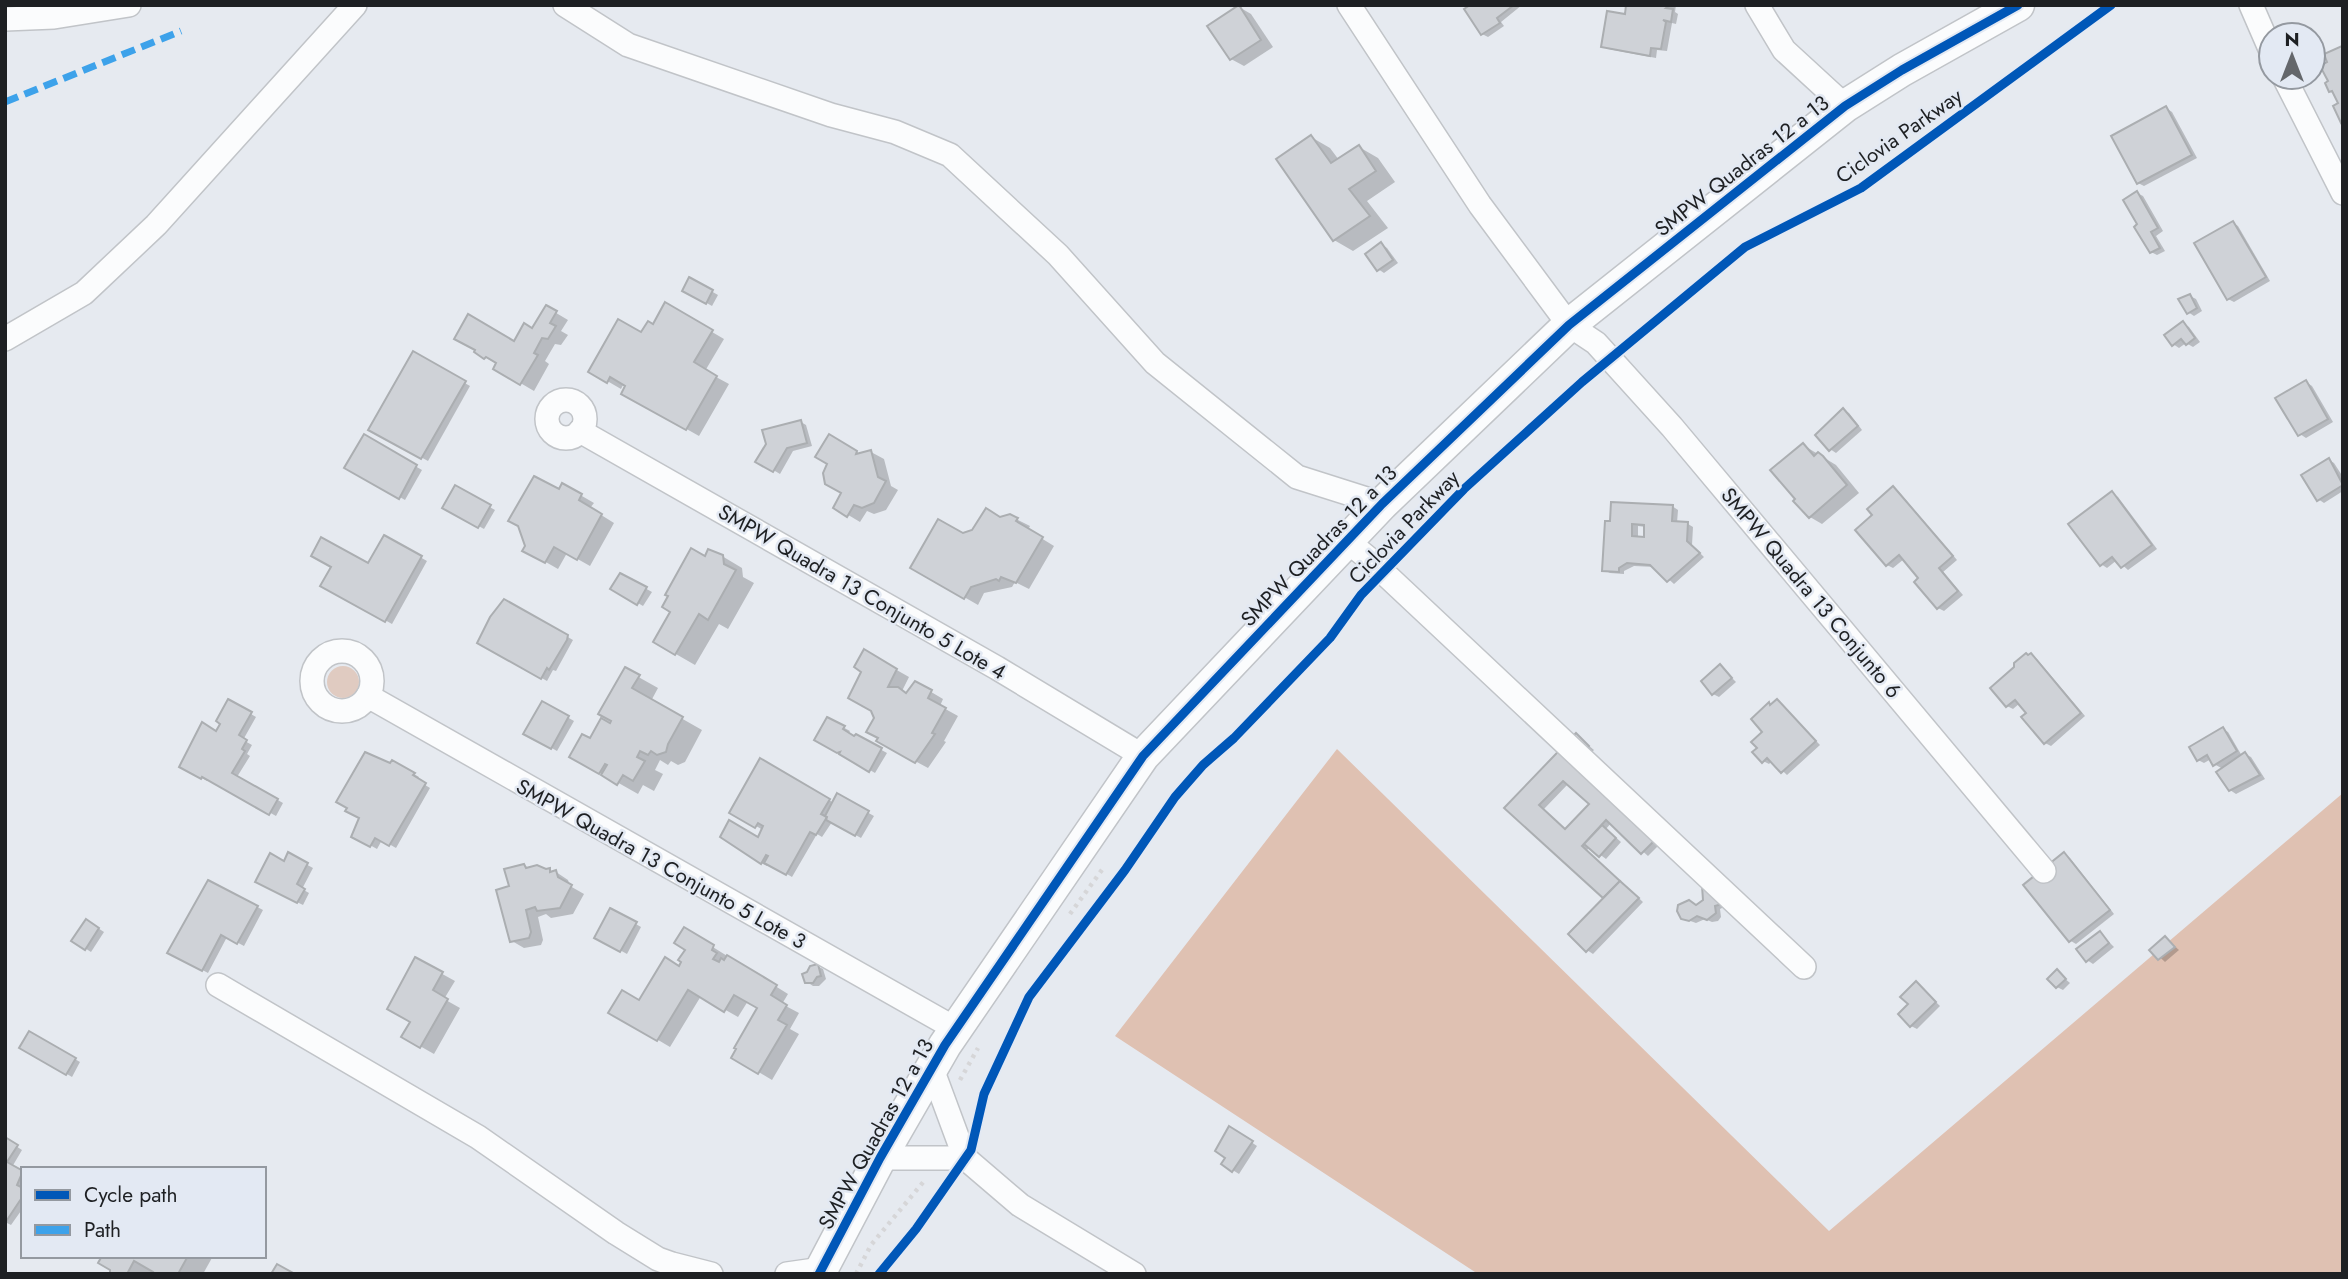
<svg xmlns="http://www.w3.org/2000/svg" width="2348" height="1279" viewBox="0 0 2348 1279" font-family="Jost,sans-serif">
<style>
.green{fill:#e0cbc1}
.forest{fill:#dfc1b2}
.shadow{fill:#0003;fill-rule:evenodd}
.building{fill:#cfd2d7;stroke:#abaeb1;stroke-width:2;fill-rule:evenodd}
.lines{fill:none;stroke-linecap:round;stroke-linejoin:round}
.street-casing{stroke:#c1c4c8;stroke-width:26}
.secondary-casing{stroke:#c1c4c8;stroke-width:35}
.path{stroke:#d6d6d8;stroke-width:4.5;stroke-dasharray:3.5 5;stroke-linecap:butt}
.street{stroke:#fbfcfd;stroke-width:23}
.secondary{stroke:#fbfcfd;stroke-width:32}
.quiet{stroke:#3da2ea;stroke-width:7;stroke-dasharray:14 7;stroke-linecap:butt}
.cycleway-casing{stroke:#e3e9f3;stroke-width:13}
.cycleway{stroke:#0057b8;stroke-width:9}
.labels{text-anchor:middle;stroke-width:5;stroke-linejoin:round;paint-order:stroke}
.street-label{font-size:21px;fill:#1e2023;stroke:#e3e9f3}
</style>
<rect width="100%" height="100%" fill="#e6eaf0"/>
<circle class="green" cx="343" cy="682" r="16"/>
<polygon class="forest" points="1337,749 1829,1231 2343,793 2343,1274 1478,1274 1115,1036"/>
<g class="shadow">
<polygon points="1473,5 1522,5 1501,22 1504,26 1488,37 1482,34"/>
<polygon points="1628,5 1676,5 1675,12 1678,14 1676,24 1672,23 1667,51 1657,50 1656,58 1608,49 1603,46 1626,16"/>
<polygon points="1239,7 1251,14 1273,47 1244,66 1231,59"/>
<polygon points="2166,108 2172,112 2197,158 2144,186 2138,183"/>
<polygon points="1311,137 1330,148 1339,160 1359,147 1378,158 1395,182 1367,201 1388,228 1353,251 1334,240"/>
<polygon points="2137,193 2143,196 2163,231 2156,236 2165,251 2157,255 2151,252 2140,225"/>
<polygon points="2233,223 2238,226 2270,281 2234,302 2228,299"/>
<polygon points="1381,244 1387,248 1398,263 1384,273 1378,269"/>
<polygon points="690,279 718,295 712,306 684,290"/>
<polygon points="2190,296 2196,299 2202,311 2194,316 2188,312"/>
<polygon points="666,305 724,339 705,371 729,384 699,436 623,393 628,385 624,383 621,389 590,371 653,326"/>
<polygon points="546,307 568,320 561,331 568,335 561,345 555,344 545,361 549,364 534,391 495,368 497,364 476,352 514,344 533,330"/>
<polygon points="2183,323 2189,327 2200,342 2193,347 2186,343 2179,348 2173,344"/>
<polygon points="414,354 470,386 428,461 370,429"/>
<polygon points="2306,382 2312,386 2333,422 2306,438 2300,434"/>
<polygon points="1843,410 1849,413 1862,430 1836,453 1830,449"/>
<polygon points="801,422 806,425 812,446 793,451 780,474 758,461"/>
<polygon points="364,437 422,470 405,500 347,467"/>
<polygon points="830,437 860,455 871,452 884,459 891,486 898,490 886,510 874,514 867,511 860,522 835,507 843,493 830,464"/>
<polygon points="1803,445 1836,465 1859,493 1822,524 1810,517"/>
<polygon points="2329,460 2334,463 2343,477 2343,491 2324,503 2318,499"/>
<polygon points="563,485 594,503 590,508 614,523 590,566 567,553 558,569 537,557"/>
<polygon points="456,488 495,510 484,529 445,507"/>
<polygon points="1893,489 1899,492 1957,560 1943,572 1963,595 1944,611 1938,608 1920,578 1904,559 1893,568 1887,565 1875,516"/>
<polygon points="2112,493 2118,497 2157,549 2128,570 2117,560 2107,568 2101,564"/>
<path d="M 1672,506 L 1678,510 L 1677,523 L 1688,524 L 1693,527 L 1692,545 L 1704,557 L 1674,584 L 1655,567 L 1634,566 L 1624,571 L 1624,574 L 1610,573 L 1604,570 L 1607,522 ZM 1638,526 L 1646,527 L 1646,539 L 1638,539 Z"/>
<polygon points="1010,516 1030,526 1028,530 1054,546 1029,589 1015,582 1012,587 984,593 978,605 912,567 963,535"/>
<polygon points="384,537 427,561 392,624 324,586 368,565"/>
<polygon points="722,556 742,568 743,577 754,583 728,629 719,624 695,665 655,642 705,558"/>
<polygon points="621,575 652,592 643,606 613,588"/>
<polygon points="505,601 573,640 556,671 553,670 547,681 479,642"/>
<polygon points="865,652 909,677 902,691 908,695 916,683 943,699 940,706 958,716 944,741 946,742 928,768 878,741 876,718 863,671"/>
<polygon points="2031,655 2037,659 2085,716 2051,746 2045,743 2028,713 2020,703 2013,709 2007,706 2016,668"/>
<polygon points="1720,666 1736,682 1719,697 1713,694"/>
<polygon points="626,670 658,688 651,701 702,730 685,762 678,765 671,761 668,765 660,760 655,770 663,774 654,791 643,785 638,794 571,756 611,726"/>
<polygon points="229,701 256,717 243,740 252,745 247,754 250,756 237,777 283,803 276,816 208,778 207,781 181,766 217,733"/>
<polygon points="1777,701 1820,745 1787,775 1772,761 1769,764 1763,761 1765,732 1771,706"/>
<polygon points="542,703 574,721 557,751 526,733"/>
<polygon points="828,719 850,731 848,734 854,738 856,736 887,753 875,773 817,739"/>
<polygon points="2223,729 2228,732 2242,756 2245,754 2251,757 2265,779 2236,794 2230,790 2223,769 2214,764 2211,759 2204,763 2198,760"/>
<path d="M 1576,735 L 1594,750 L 1584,760 L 1667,837 L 1648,856 L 1611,823 L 1606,829 L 1621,842 L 1606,859 L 1590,847 L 1587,850 L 1643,902 L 1593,954 L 1587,950 L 1605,898 L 1507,808 ZM 1569,783 L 1591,804 L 1566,830 L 1544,809 Z"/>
<polygon points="761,761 834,803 838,796 874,816 861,838 832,822 822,837 817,834 792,877 768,863 767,866 761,863 758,839 763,830 732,812"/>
<polygon points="393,762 419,777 417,780 430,788 396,848 382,840 377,849 354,836"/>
<polygon points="2064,854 2070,858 2114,914 2076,944 2071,941"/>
<polygon points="289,855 313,868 302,889 309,893 303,905 262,885 284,863"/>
<polygon points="524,865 529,869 556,872 568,880 570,886 584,894 573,914 551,918 546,914 538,917 543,940 541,945 524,948 512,941 511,888"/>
<polygon points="209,882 263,910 244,946 227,937 208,973 169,952"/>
<polygon points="1732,903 1720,909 1721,917 1718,921 1712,922 1705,919 1696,923 1682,918 1697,907"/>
<polygon points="611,910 641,927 627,954 596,937"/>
<polygon points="87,921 104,932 91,952 74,941"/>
<polygon points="684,929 788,994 782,1004 799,1013 790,1029 799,1034 772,1080 734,1057 759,1008 748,1001 738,1017 701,996 670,1047 611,1012 640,1002 679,968 687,949"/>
<polygon points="2100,933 2114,947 2093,964 2087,960"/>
<polygon points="2165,938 2179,950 2165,962 2152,950"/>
<polygon points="415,959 455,981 444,999 460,1008 434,1054 404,1037 413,1022"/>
<polygon points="817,966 823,969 826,979 819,986 813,986 807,982"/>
<polygon points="2057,972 2070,983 2063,990 2057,987"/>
<polygon points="1916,983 1940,1006 1917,1029 1911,1026"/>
<polygon points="30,1033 80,1062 72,1077 21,1047"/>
<polygon points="1230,1128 1257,1146 1239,1174 1223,1164 1228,1157"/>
<polygon points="5,1139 22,1150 12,1167 23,1173 23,1208 11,1225 5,1222"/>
<polygon points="104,1256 213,1256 203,1274 113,1274"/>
</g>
<g class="building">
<polygon points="1239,5 1261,40 1230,60 1207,26"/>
<polygon points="1470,5 1514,5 1497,18 1500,23 1481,35 1464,9"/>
<polygon points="1626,5 1670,5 1666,8 1673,9 1671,22 1663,20 1666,22 1661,49 1651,48 1650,56 1601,47 1607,11 1625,14"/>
<polygon points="2342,46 2343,121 2341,123 2333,106 2338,103 2332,91 2329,92 2325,83 2328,81 2320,66 2327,62 2324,54"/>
<polygon points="2166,106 2192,155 2137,184 2111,136"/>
<polygon points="1311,135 1331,163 1359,145 1376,171 1349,189 1370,216 1333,241 1276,159"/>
<polygon points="2137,191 2158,228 2151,232 2160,248 2150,253 2134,227 2137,224 2123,200"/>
<polygon points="2233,221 2266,277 2227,300 2194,243"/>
<polygon points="1381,242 1393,260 1377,271 1365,254"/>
<polygon points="689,277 713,290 706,304 682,291"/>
<polygon points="2190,294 2197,308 2187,314 2178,299"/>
<polygon points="665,302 713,330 694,362 717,376 686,430 621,394 625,386 610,377 607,383 588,372 618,319 641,332 648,321 653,324"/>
<polygon points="546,305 557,311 550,323 556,326 548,339 542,338 534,353 538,355 520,385 493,369 496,363 486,357 484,359 474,352 475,350 454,339 468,314 514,341 524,323 532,328"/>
<polygon points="2183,321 2195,338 2186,345 2181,339 2172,346 2164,335"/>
<polygon points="413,351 466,381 421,459 368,430"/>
<polygon points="2306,380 2328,419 2298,436 2275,398"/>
<polygon points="1843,408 1858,426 1829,451 1815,435"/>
<polygon points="801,420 807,443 787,448 773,472 755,462 766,444 762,430"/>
<polygon points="364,434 417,465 399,499 344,468"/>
<polygon points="829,434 857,451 856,454 871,450 878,477 886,481 874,503 862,508 854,505 847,517 833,508 841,493 825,484 823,473 827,464 815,457"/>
<polygon points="1803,443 1814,456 1818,452 1823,456 1847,485 1809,518 1793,501 1795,499 1770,470"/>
<polygon points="2329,458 2343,485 2317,501 2301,475"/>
<polygon points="534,476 559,489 562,483 582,494 579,500 602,514 577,560 554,547 545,563 522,551 525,546 518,526 508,521"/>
<polygon points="455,485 491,505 478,528 442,508"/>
<polygon points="1893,486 1953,556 1939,568 1958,591 1937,609 1914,582 1918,578 1899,555 1886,566 1855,530 1872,515 1867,509"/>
<polygon points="2112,491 2152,545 2121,568 2112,557 2100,566 2068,524"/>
<path d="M 1611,502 L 1673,505 L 1672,521 L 1688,522 L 1687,541 L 1700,553 L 1667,582 L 1650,565 L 1627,563 L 1619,568 L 1619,572 L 1602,571 L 1605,521 L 1610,521 ZM 1632,524 L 1644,525 L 1644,537 L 1632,536 Z"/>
<polygon points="986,508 1000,517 1010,514 1018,518 1016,521 1043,537 1016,583 1001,577 999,581 996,579 971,587 964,599 910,568 938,519 963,533 972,530"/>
<polygon points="384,535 422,556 385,622 320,586 331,567 311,556 321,537 368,563"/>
<polygon points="691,548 705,556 708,549 723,555 724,564 736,570 708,620 699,614 675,655 653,642 670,612 662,607 668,596 665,595"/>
<polygon points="620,573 647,587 637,605 610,589"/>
<polygon points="504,599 568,635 567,640 549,670 547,668 541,679 477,643 490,617"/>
<polygon points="864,649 897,669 888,687 898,687 906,693 915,681 932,690 928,698 946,708 932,733 935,734 915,763 876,741 878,738 866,732 874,718 871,711 848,698 861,672 854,667"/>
<polygon points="2026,653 2028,655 2031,653 2081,713 2044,744 2021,717 2026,713 2015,700 2006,707 1990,688 2014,667 2014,663"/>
<polygon points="1720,664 1732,678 1712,695 1701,681"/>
<polygon points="625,667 640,675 632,688 683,717 668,744 666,752 657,755 651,751 648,755 640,751 637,757 645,761 633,781 623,775 617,785 601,775 607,765 605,764 599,774 569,757 582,734 590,738 601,718 610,723 611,721 598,714"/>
<polygon points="228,699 252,712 239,735 247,740 242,749 245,751 232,773 278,799 269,815 202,777 201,779 179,767 202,722 216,731 220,724 216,721"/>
<polygon points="1777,699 1816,741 1781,773 1767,758 1762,763 1752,752 1757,748 1751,742 1762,732 1751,719 1769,702 1770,705"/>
<polygon points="542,701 569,716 551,749 523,734"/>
<polygon points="827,717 845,726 843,729 854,736 856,734 882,748 869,772 839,754 840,752 837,753 814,740"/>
<polygon points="2223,727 2237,751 2213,766 2207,755 2197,761 2189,747"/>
<path d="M 1576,733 L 1589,746 L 1580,755 L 1662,833 L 1641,854 L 1606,820 L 1584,844 L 1582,846 L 1620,881 L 1603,898 L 1504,808 ZM 1563,781 L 1589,804 L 1565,829 L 1539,805 Z"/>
<polygon points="365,752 390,763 392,760 415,773 413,775 426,783 389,846 375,838 370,847 351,837 359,818 345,811 347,808 336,802"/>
<polygon points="2245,752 2260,775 2229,791 2216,772"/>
<polygon points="760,758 830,799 821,814 827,817 816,835 810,832 786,875 764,863 768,856 766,855 761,864 720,837 729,820 758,837 763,826 758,823 755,828 729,813"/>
<polygon points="837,793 869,811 855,836 826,820 827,817 825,816"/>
<polygon points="1602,825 1616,838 1599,857 1584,844"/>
<polygon points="288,852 308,863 297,884 305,889 297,903 255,882 270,853 284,861"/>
<polygon points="2064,852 2110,910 2069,942 2023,885"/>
<polygon points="524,864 526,868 537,865 546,869 550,868 550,872 556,870 558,877 572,885 560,908 537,911 535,907 526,910 531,932 529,938 510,942 496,890 509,886 504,869"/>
<polygon points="208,880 258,906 237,944 221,935 202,971 167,953"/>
<polygon points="1620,881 1639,898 1586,952 1568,934"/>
<polygon points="1702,886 1722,904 1715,906 1716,913 1707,920 1697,916 1689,921 1681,919 1677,911 1678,905 1689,900 1696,905 1703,900"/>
<polygon points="610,908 637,922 620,952 594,938"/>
<polygon points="86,919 99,928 85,950 71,941"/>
<polygon points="684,927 714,945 712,950 717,953 713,959 719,962 721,958 724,960 727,955 777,985 771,995 787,1005 778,1020 787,1025 758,1074 731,1058 736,1049 734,1048 757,1008 734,995 724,1012 688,990 657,1041 608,1013 622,990 639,1000 665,957 679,966 681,962 678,960 685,950 674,943"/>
<polygon points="2100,931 2109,943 2086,962 2076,949"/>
<polygon points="2165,936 2175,947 2158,960 2149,950"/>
<polygon points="415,957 443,972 433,990 448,999 420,1048 401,1037 410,1022 387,1009"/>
<polygon points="818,964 821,976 817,977 813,983 805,983 802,974 807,972 810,966"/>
<polygon points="2057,969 2066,979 2056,988 2047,979"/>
<polygon points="1916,981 1936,1002 1910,1027 1898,1014 1908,1004 1900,997"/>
<polygon points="29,1031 76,1058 66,1075 19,1048"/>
<polygon points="1229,1126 1253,1141 1232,1172 1221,1164 1225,1158 1215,1151"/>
<polygon points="5,1137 18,1145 7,1162 23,1171 17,1185 23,1188 23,1196 5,1223"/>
<polygon points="102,1256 188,1256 178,1274 152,1274 153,1272 134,1261 127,1274 110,1274 110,1270 98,1263"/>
<polygon points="277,1264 295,1274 271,1274"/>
</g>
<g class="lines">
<defs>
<g id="street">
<polyline points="565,5 628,45 831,115 895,132 950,155 1058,255 1155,363 1297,477 1382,504"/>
<polyline points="1349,5 1480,205 1569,325 1596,343 1672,427 2044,871"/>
<polyline points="1757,5 1784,50 1845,106"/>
<polyline points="2251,5 2271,51"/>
<polyline points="5,19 54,17 129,5"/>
<polyline points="2284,77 2343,193"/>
<polyline points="5,339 84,293 156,225 355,5"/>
<circle cx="566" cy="419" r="19"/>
<polyline points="580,431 997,668 1143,756"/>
<polyline points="1347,541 1368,558 1804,967"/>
<circle cx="342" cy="681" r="30"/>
<polyline points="368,696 956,1029"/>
<polyline points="218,985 478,1137 616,1233 658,1259 672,1264 711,1274"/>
<polyline points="932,1069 965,1158 1020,1205 1134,1274"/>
<polyline points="880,1158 965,1158"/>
<polyline points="787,1274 822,1269"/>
</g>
<polyline id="secondary" points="819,1274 880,1158 945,1045 1143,756 1382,504 1569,325 1845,106 1902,70 2018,5"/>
</defs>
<use href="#street" class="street-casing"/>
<use href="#secondary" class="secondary-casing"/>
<g class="path">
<polyline points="1070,914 1104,867"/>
<polyline points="960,1080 978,1048"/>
<polyline points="856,1274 871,1245 925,1180"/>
</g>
<use href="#street" class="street"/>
<use href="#secondary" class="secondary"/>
<polyline class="quiet" points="5,102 181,31"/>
<defs>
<g id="cycleway">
<polyline points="819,1274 880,1158 945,1045 1143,756 1382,504 1569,325 1845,106 1902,70 2018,5"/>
<polyline points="879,1274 916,1229 971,1150 984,1094 1029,997 1125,870 1175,797 1203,765 1234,738 1330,638 1361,595 1464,489 1582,382 1745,247 1861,188 2111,5"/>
</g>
</defs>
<use href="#cycleway" class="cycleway-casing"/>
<use href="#cycleway" class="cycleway"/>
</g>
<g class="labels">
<g class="street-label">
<text transform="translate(1899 136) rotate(-35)" y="7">Ciclovia Parkway</text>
<text transform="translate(1742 166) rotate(-38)" y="7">SMPW Quadras 12 a 13</text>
<text transform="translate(1404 527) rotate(-46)" y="7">Ciclovia Parkway</text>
<text transform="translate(1319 546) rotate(-46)" y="7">SMPW Quadras 12 a 13</text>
<text transform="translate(862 592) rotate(30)" y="7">SMPW Quadra 13 Conjunto 5 Lote 4</text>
<text transform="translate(1811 593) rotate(50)" y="7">SMPW Quadra 13 Conjunto 6</text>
<text transform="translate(661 864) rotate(29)" y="7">SMPW Quadra 13 Conjunto 5 Lote 3</text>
<text transform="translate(876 1134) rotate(-61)" y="7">SMPW Quadras 12 a 13</text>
</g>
</g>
<rect width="2348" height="1279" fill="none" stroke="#1e2023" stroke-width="14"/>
<rect x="21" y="1167" width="245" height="91" fill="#e3e9f3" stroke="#9499a0" stroke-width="2"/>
<rect x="35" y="1190" width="35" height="10" fill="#0057b8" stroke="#9499a0" stroke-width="2"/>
<text x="84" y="1202" font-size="21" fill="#1e2023">Cycle path</text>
<rect x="35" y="1225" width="35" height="10" fill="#3da2ea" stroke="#9499a0" stroke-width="2"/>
<text x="84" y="1237" font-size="21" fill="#1e2023">Path</text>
<g transform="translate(2292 56)"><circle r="33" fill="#e3e9f3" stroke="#9499a0" stroke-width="2"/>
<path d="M0-5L12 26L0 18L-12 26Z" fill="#64676b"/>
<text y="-10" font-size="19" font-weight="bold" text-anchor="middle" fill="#1e2023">N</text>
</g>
</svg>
